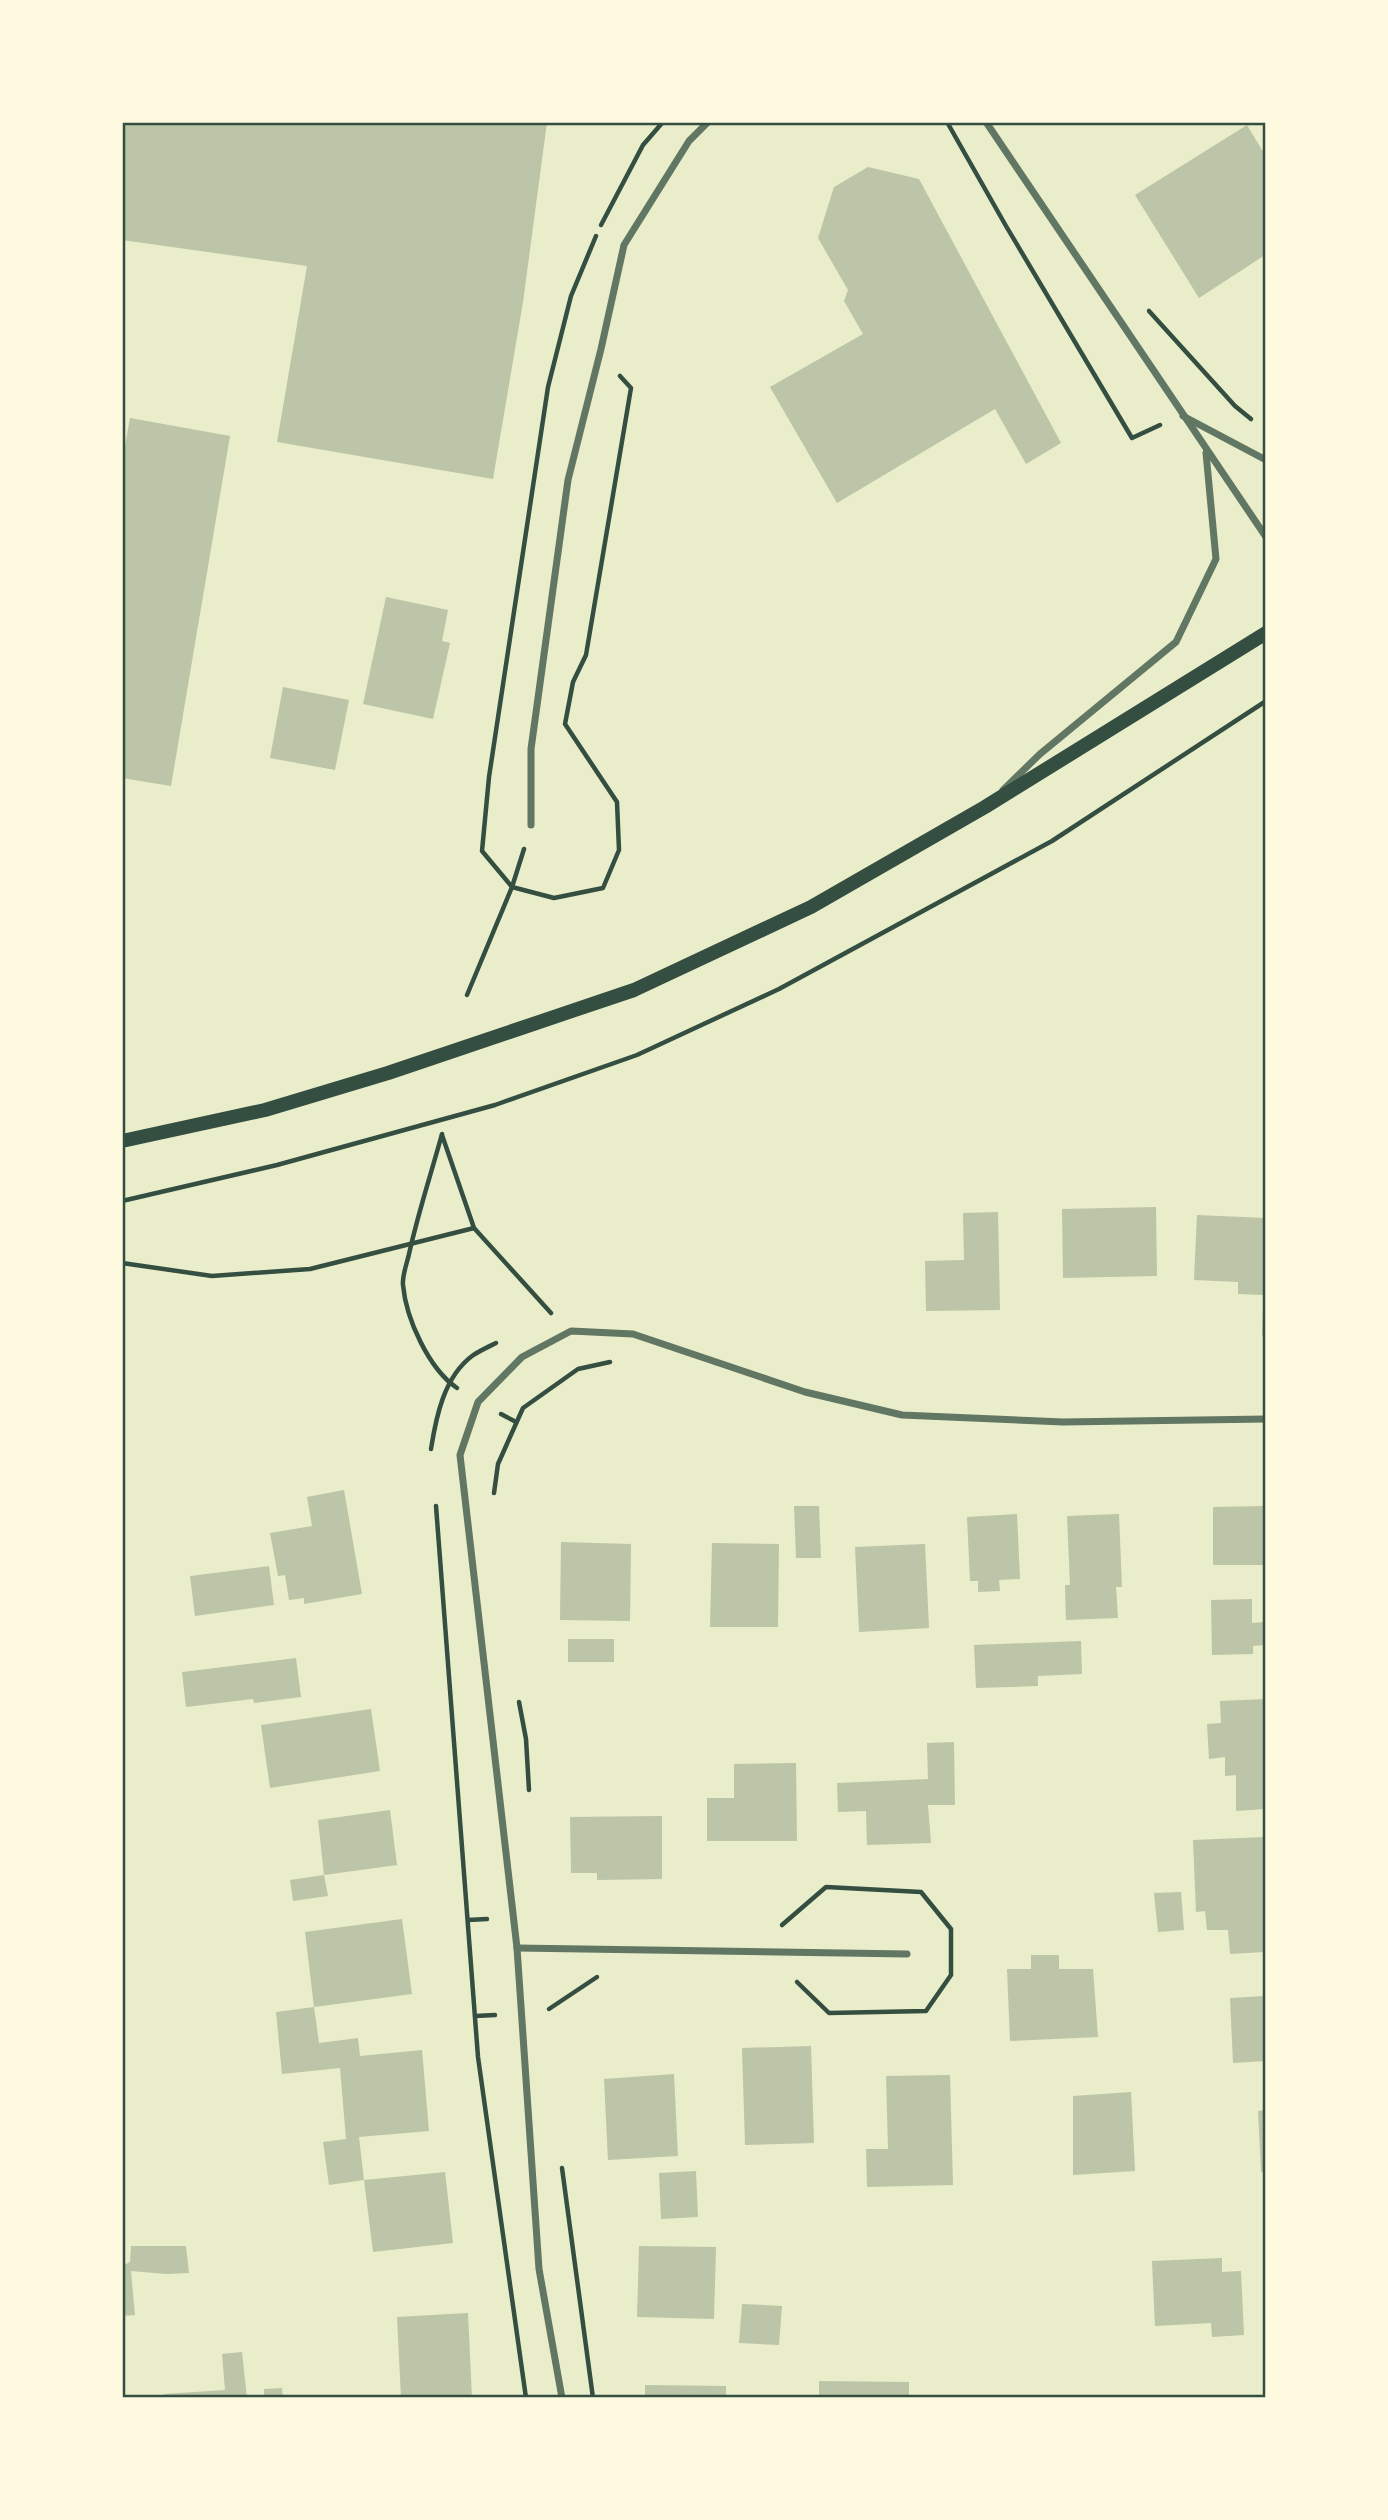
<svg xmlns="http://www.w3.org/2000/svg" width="1388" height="2520" viewBox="0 0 1388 2520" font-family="Figtree,sans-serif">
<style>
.building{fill:#bcc5a7}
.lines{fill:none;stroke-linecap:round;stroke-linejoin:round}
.path{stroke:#344e41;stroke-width:4.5}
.minor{stroke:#617663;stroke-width:7}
.secondary{stroke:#344e41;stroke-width:14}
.neatline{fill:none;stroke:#344e41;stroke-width:2.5}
</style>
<rect width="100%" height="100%" fill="#e9edc9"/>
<g class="building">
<polygon points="122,122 547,122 523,302 493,479 277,442 307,266 122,240"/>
<polygon points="1247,125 1265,155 1265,255 1199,298 1135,195"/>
<polygon points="868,167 919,179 1061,443 1026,464 995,409 837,503 770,387 863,334 844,301 848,290 818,238 834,187"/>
<polygon points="130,418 230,436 171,786 122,778 122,462"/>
<polygon points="386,597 448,610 442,641 450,643 433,719 363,704"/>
<polygon points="283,687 349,700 335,770 270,758"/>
<polygon points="1156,1207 1157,1276 1063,1278 1062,1209"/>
<polygon points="998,1212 1000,1310 926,1311 925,1261 964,1260 963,1213"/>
<polygon points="1197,1215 1265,1218 1263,1295 1238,1294 1238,1282 1194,1280"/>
<polygon points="1263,1307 1265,1307 1265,1336 1262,1336"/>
<polygon points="344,1490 362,1594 304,1604 304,1598 289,1600 285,1575 278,1576 270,1533 312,1526 307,1497"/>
<polygon points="794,1506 819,1506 821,1558 796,1558"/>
<polygon points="1265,1506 1265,1565 1213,1565 1213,1507"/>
<polygon points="1017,1514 1020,1579 999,1580 1000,1591 978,1592 978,1581 970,1581 967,1517"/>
<polygon points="1119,1514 1122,1587 1116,1587 1118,1618 1066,1620 1065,1585 1070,1585 1067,1516"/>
<polygon points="561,1542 631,1544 630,1621 560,1620"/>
<polygon points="712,1543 779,1544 778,1627 710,1627"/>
<polygon points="925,1544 929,1628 859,1632 855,1547"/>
<polygon points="269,1566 274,1605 195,1616 190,1576"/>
<polygon points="1252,1599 1252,1623 1265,1622 1265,1645 1253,1646 1253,1654 1212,1655 1211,1600"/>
<rect x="568" y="1639" width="46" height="23"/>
<polygon points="1081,1641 1082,1674 1038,1676 1038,1686 976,1688 974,1645"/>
<polygon points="296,1658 301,1697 254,1703 253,1699 186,1707 182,1672"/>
<polygon points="1265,1699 1265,1809 1236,1811 1236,1775 1225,1776 1225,1757 1209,1759 1207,1724 1221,1723 1220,1701"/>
<polygon points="371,1709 380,1771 270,1788 261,1725"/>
<polygon points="954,1742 955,1805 928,1805 931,1843 867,1845 866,1811 838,1812 837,1783 928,1779 927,1743"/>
<polygon points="796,1763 797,1841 707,1841 707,1798 734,1798 734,1764"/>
<polygon points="390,1810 397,1865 324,1875 318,1820"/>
<polygon points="662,1816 662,1879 597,1880 597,1873 571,1873 570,1817"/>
<polygon points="1265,1837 1265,1952 1230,1954 1228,1930 1207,1930 1205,1911 1196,1912 1193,1840"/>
<polygon points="324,1875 328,1896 293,1901 290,1880"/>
<polygon points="1181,1892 1184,1930 1158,1932 1154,1893"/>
<polygon points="402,1919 412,1994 314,2007 319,2043 358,2038 360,2056 422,2050 429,2131 359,2137 364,2180 445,2172 453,2243 373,2252 364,2180 329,2185 323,2142 346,2139 340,2068 282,2074 276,2012 314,2007 305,1932"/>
<polygon points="1031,1955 1059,1955 1059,1969 1093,1969 1098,2037 1010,2041 1007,1969 1031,1969"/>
<polygon points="1265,1996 1265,2061 1233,2063 1230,1998"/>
<polygon points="811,2046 814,2143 745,2145 742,2048"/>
<polygon points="674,2074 678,2156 608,2160 604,2079"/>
<polygon points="950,2075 953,2185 867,2187 866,2149 888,2149 886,2076"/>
<polygon points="1131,2092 1135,2171 1073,2175 1073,2096"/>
<polygon points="1265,2110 1265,2171 1261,2172 1258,2111"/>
<polygon points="696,2171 698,2217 661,2219 659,2173"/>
<polygon points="131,2246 186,2246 189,2273 166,2274 131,2271 135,2315 122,2316 122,2266 130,2262"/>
<polygon points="639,2246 716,2247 714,2319 637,2317"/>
<polygon points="1222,2258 1222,2272 1241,2271 1244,2335 1212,2337 1211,2323 1155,2326 1152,2261"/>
<polygon points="742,2304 782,2306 779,2345 739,2343"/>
<polygon points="468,2313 472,2398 401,2398 397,2317"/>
<polygon points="242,2352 247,2398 164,2398 164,2394 225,2390 222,2354"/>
<polygon points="819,2381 909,2382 909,2398 819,2398"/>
<polygon points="645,2385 726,2386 726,2398 645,2398"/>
<polygon points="282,2388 283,2398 264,2398 264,2389"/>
</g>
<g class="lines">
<g class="path">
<polyline points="947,122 1006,226 1132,438 1160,425"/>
<polyline points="601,225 643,145 663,122"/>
<polyline points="596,236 571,296 548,387 489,777 482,851 512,887 554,898 603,888 619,850 617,802 565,724 573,682 586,655 631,388 620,376"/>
<polyline points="1149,311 1235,406 1251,419"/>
<polyline points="467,995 512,887 524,849"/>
<path d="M 442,1134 C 431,1174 418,1213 409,1254 C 407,1263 402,1276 403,1285 C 406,1319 429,1369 457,1388"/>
<polyline points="442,1135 474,1228"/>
<polyline points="122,1201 277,1165 495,1105 637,1055 779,989 1052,841 1266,701"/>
<polyline points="122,1263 212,1276 310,1269 474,1228 551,1313"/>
<polyline points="501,1414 516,1422"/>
<path d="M 431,1449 C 436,1417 444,1377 472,1356 C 479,1351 488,1347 496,1343"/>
<polyline points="494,1493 498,1464 523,1408 578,1369 610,1362"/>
<polyline points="436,1506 478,2057 526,2398"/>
<polyline points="519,1702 526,1739 529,1790"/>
<polyline points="468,1920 487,1919"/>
<polyline points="782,1925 826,1887 921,1892 951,1929 951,1975 926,2011 829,2013 797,1982"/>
<polyline points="549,2009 597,1977"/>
<polyline points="475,2016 495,2015"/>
<polyline points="562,2168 593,2398"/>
</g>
<g class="minor">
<polyline points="986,122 1266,537"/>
<polyline points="1183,416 1266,460"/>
<polyline points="1003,790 1040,754 1176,642 1216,559 1206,453"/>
<polyline points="531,825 531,749 568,480 601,349 624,245 689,141 708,122"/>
<polyline points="517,1948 907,1954"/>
<polyline points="562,2398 539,2269 517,1948 460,1455 478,1402 522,1357 571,1331 633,1334 805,1392 902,1415 1063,1422 1266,1419"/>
</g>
<polyline class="secondary" points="122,1141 265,1110 388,1073 634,990 811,907 985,807 1266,633"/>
</g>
<rect width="1388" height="2520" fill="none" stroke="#fefae0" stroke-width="248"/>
<rect x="124" y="124" width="1140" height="2272" class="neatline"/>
</svg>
